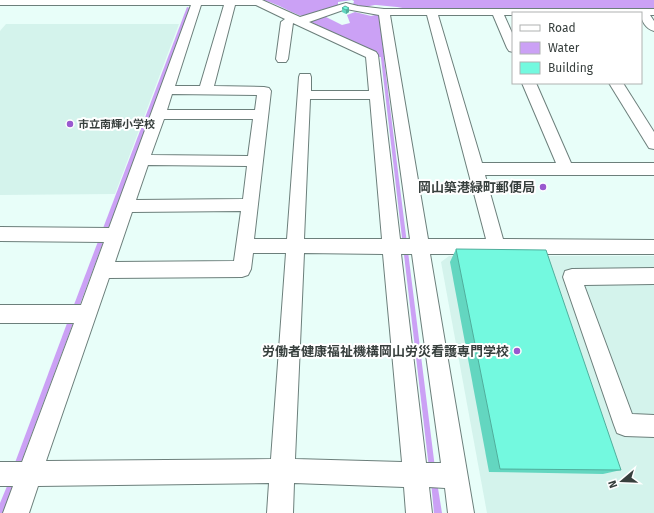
<svg xmlns="http://www.w3.org/2000/svg" width="654" height="513" viewBox="0 0 654 513" font-family="'Fira Sans','Noto Sans JP',sans-serif">
<style>
.built{fill:#d4f3ec}
.water{fill:#cba1f5}
.lines{fill:none;stroke-linecap:round;stroke-linejoin:round}
.stream{fill:#cba1f5;fill-rule:evenodd}
.river{fill:#cba1f5;fill-rule:evenodd}
.minor-casing{stroke:#6c7f7b;stroke-width:2}
.minor{fill:#fff;fill-rule:evenodd}
.wall{fill:#63d6c0}
.shaded-wall{fill:#50ae9c}
.building{fill:#73f9df;stroke:#50ae9c}
.poi-dot{fill:#9959cf;stroke:#fff;stroke-width:1.5}
.labels{text-anchor:middle;stroke-width:4;stroke-linejoin:round;paint-order:stroke}
.far-poi-label{font-size:11px;font-weight:bold;fill:#373f3d;stroke:#fff;text-anchor:start}
.poi-label{font-size:13px;font-weight:bold;fill:#373f3d;stroke:#fff;text-anchor:end}
</style>
<rect width="100%" height="100%" fill="#e8fef9"/>
<g class="built">
<polygon points="6,24 179,24 115,194 0,195 0,31"/>
<polygon points="449,256 654,256 654,513 487,513 441,262"/>
</g>
<path class="water" d="M 260,0 L 403,0 L 412,3 L 411,5 L 384,3 L 365,7 L 353,5 L 354,1 L 352,0 L 338,2 L 338,5 C 329,10 319,8 311,15 L 314,17 L 326,17 L 342,25 L 350,23 L 347,15 L 355,12 L 371,16 L 379,14 L 384,57 L 379,57 L 378,54 L 311,22 L 312,18 C 292,16 279,2 260,0 Z"/>
<g class="lines">
<g class="stream">
<polygon points="187,7 190,8 78,310 77,312 73,312 72,310"/>
<polygon points="380,50 383,51 435,468 434,470 432,471 430,470 429,468"/>
<polygon points="72,315 74,316 75,318 19,468 18,470 16,471 14,470 13,468 69,318 70,316"/>
<polygon points="12,478 14,479 15,481 3,513 0,513 0,503 10,479"/>
<polygon points="434,479 436,480 437,482 442,513 434,513 431,482 432,480"/>
</g>
<polygon class="river" points="363,0 654,0 654,12 419,11 397,7 366,4"/>
<defs>
<g id="minor">
<path d="M 0,0 L 262,0 L 300,17 L 346,3 L 358,6 L 384,9 L 654,9 L 654,15 L 650,15 L 654,21 L 654,31 C 646,29 641,21 641,13 L 513,13 L 513,15 L 504,15 L 513,35 L 513,52 L 509,51 L 507,48 L 493,15 L 438,15 L 482,163 L 556,163 L 522,83 L 536,83 L 571,163 L 654,163 L 654,175 L 485,175 L 503,239 L 654,240 L 654,254 L 430,254 L 474,513 L 448,513 L 445,488 L 429,487 L 432,513 L 406,513 L 404,487 L 294,483 L 293,513 L 267,513 L 269,483 L 38,486 L 29,513 L 3,513 L 13,486 L 0,486 L 0,462 L 22,462 L 74,323 L 0,323 L 0,305 L 81,305 L 104,242 L 0,241 L 0,227 L 109,228 L 191,5 L 0,5 ZM 201,5 L 224,5 L 200,86 L 175,86 ZM 235,5 L 256,5 L 285,19 L 281,22 L 276,59 L 278,62 L 286,62 L 288,59 L 293,23 L 366,57 L 369,91 L 311,91 L 311,77 L 310,74 L 300,74 L 299,77 L 287,239 L 254,239 L 271,91 L 269,88 L 264,87 L 214,86 ZM 346,9 L 379,15 L 410,239 L 400,239 L 378,55 L 376,52 L 309,22 ZM 390,15 L 427,15 L 486,239 L 428,239 ZM 172,94 L 257,95 L 255,110 L 167,110 ZM 310,99 L 370,99 L 382,239 L 304,239 ZM 164,119 L 253,119 L 248,156 L 151,155 ZM 148,165 L 247,166 L 243,199 L 136,200 ZM 241,211 L 234,261 L 115,262 L 132,212 ZM 253,253 L 286,253 L 271,459 L 46,461 L 109,278 L 242,277 L 248,275 L 251,269 ZM 304,253 L 383,254 L 402,462 L 295,459 ZM 401,254 L 412,254 L 441,463 L 426,463 Z"/>
<polygon points="609,83 623,83 654,132 654,149 649,148"/>
<polygon points="654,268 654,284 584,285 632,414 654,415 654,437 625,436 617,433 614,425 563,277 565,271 572,269"/>
</g>
</defs>
<use href="#minor" class="minor-casing"/>
<use href="#minor" class="minor"/>
</g>
<g class="wall">
<polygon points="342,8 349,8 349,12 346,14 342,12"/>
<polygon points="456,249 621,470 603,474 489,472 450,262"/>
</g>
<polygon class="shaded-wall" points="349,8 349,12 346,14 346,10"/>
<g class="building">
<polygon points="345,6 349,8 346,10 342,8"/>
<polygon points="456,249 546,250 621,470 500,469"/>
</g>
<g class="poi-dot">
<circle cx="70" cy="124" r="4"/>
<circle cx="543" cy="187" r="4"/>
<circle cx="517" cy="351" r="4"/>
</g>
<g class="labels">
<g class="far-poi-label">
<text x="78" y="128">市立南輝小学校</text>
</g>
<g class="poi-label">
<text x="535" y="192">岡山築港緑町郵便局</text>
<text x="509" y="356">労働者健康福祉機構岡山労災看護専門学校</text>
</g>
</g>
<rect x="512" y="12" width="130" height="72" fill="#ffffff" stroke="#afb2b1"/>
<rect x="520" y="25" width="20" height="6" fill="#ffffff" stroke="#afb2b1"/>
<text x="548" y="32" font-size="12" fill="#373f3d">Road</text>
<rect x="520" y="42" width="20" height="12" fill="#cba1f5" stroke="#afb2b1"/>
<text x="548" y="52" font-size="12" fill="#373f3d">Water</text>
<rect x="520" y="62" width="20" height="12" fill="#73f9df" stroke="#afb2b1"/>
<text x="548" y="72" font-size="12" fill="#373f3d">Building</text>
<g transform="translate(622 481) rotate(251)" stroke="#ffffff" stroke-width="3" paint-order="stroke">
<path d="M0-3L7 15L0 10L-7 15Z" fill="#373f3d"/>
<text y="-6" font-size="11" font-weight="bold" text-anchor="middle" fill="#373f3d">N</text>
</g>
</svg>
